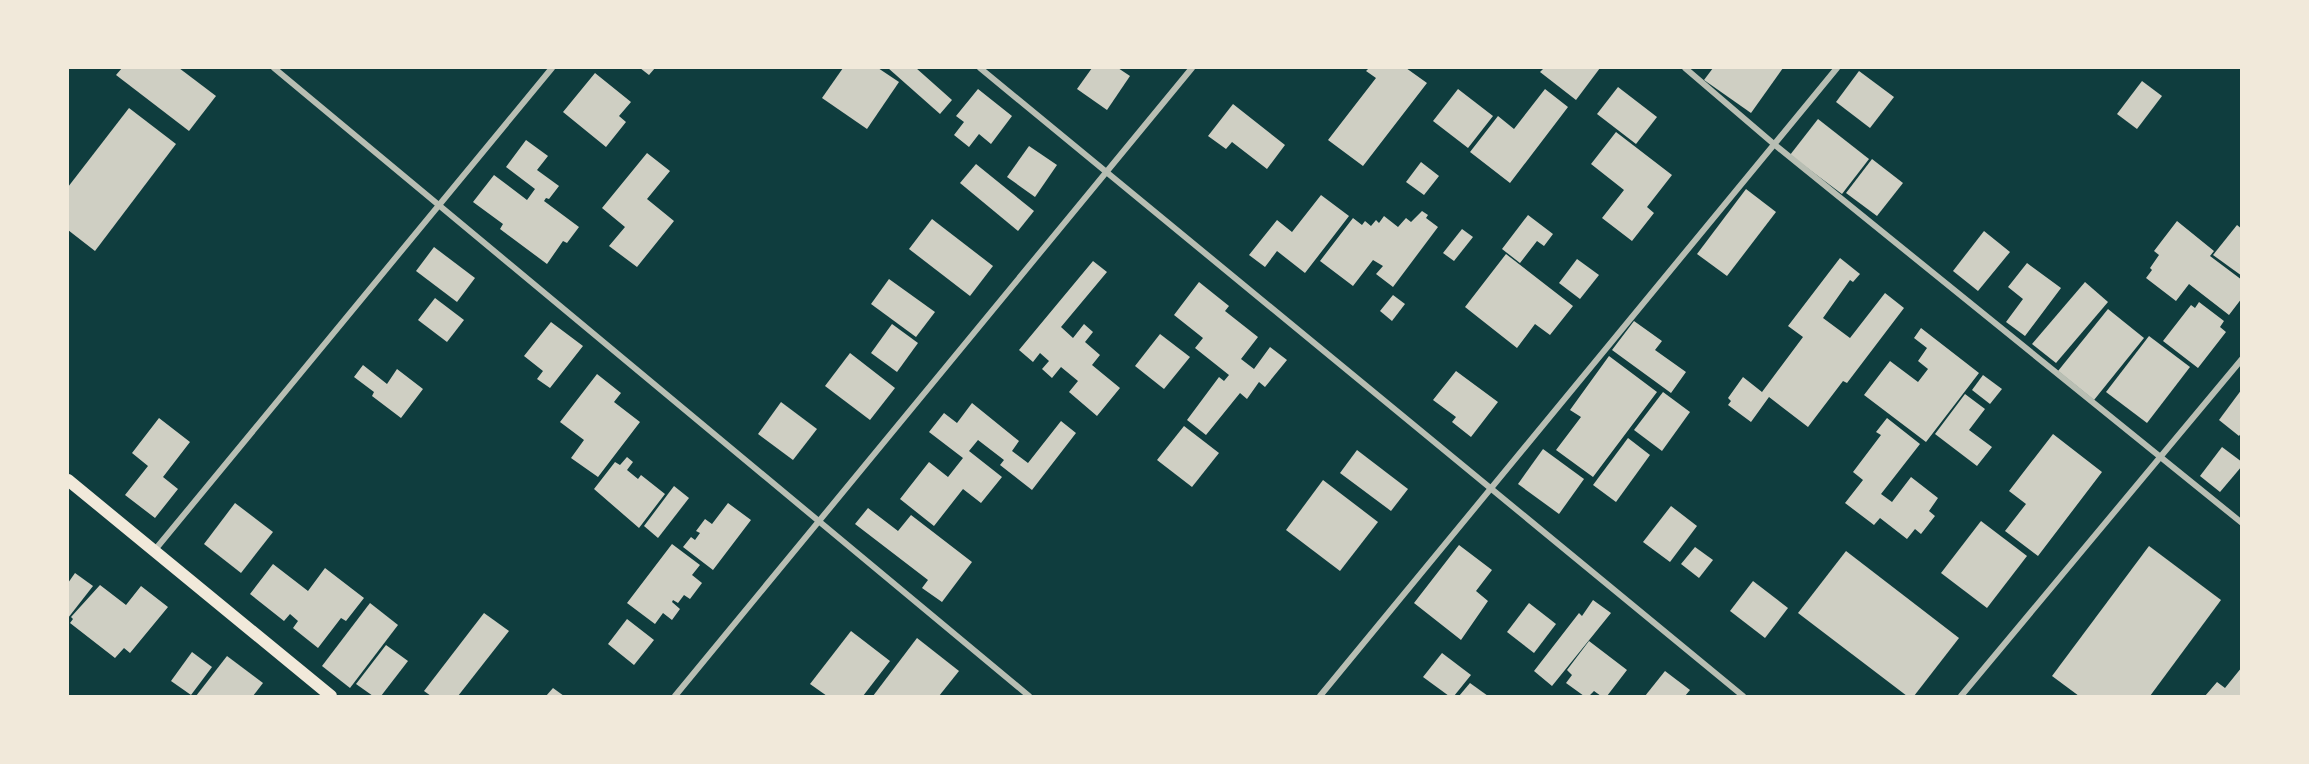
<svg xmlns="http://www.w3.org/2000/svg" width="2309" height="764" viewBox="0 0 2309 764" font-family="'Roboto Serif',serif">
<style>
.building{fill:#cfcfc3}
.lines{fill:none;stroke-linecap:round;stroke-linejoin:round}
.minor{stroke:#b8beb3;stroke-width:6}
.secondary{stroke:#f1e9da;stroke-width:12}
</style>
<rect width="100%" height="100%" fill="#0f3d3e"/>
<g class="building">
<polygon points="122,68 179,68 216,96 189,131 116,75"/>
<polygon points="640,68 655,68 649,75"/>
<polygon points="843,68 878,68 899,82 867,129 822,98"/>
<polygon points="888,68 916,68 952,100 940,114"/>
<polygon points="1092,68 1118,68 1130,76 1107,110 1077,89"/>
<polygon points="1369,68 1406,68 1427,83 1363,166 1328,140 1376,78 1366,71"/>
<polygon points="1544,68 1600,68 1576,100 1540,72"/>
<polygon points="1713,68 1783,68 1751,113 1704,80"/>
<polygon points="1859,71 1894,97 1870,128 1836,102"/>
<polygon points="595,73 631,102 619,116 626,122 606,147 563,112"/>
<polygon points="2142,81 2162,96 2137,129 2117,114"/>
<polygon points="1618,87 1657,117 1636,144 1597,114"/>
<polygon points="978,89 1012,116 991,144 979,134 969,147 954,135 964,122 956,116"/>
<polygon points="1458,89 1493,116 1468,148 1433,121"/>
<polygon points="1545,89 1568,107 1510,183 1470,152 1498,116 1514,129"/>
<polygon points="1233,104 1285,145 1267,169 1232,142 1226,149 1208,136"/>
<polygon points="129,108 176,144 95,251 68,230 68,187"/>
<polygon points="1818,119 1869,159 1842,194 1790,155"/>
<polygon points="1616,132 1672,175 1647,207 1654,213 1632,241 1602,218 1624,190 1591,164"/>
<polygon points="526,140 548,156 537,170 559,186 549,199 546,198 544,201 579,227 567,243 563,241 547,264 500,229 503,224 473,202 494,175 527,200 535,189 506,167"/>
<polygon points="1029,146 1057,165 1035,197 1007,177"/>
<polygon points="647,153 670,171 647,199 674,221 637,267 609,246 625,227 602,208"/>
<polygon points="1872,159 1903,183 1877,216 1846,193"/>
<polygon points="1421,162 1439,176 1424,195 1406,182"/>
<polygon points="976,164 1034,211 1018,231 960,183"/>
<polygon points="1746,189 1776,212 1727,276 1697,254"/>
<polygon points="1321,195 1349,216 1305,273 1277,251 1265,267 1249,255 1277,220 1292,232"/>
<polygon points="1422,211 1428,215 1426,218 1438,227 1393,287 1376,274 1383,266 1373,260 1353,286 1320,261 1353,218 1362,225 1365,221 1371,226 1376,220 1379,223 1384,216 1398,227 1406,218 1411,222"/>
<polygon points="1528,215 1553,234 1544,246 1537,241 1520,263 1502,249"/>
<polygon points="932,219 993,266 970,296 909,249"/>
<polygon points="2177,221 2214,251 2210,256 2242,280 2242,298 2229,315 2189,284 2176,301 2146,278 2152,270 2150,268 2159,255 2154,251"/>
<polygon points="2237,225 2242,229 2242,276 2213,255"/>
<polygon points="1462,229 1473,237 1454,261 1443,253"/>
<polygon points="1984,231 2010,252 1978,291 1953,271"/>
<polygon points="434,247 475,278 457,302 416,271"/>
<polygon points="1506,254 1573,306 1550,335 1535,324 1517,348 1465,307"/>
<polygon points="1840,258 1860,274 1853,282 1850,280 1823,318 1850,338 1885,293 1904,308 1847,383 1843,381 1808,427 1769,397 1751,422 1728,405 1731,401 1728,398 1743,377 1762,392 1803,337 1788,326"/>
<polygon points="1577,259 1599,275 1580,299 1559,283"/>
<polygon points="1093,261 1107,272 1061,327 1073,338 1084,324 1093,332 1085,342 1100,355 1092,365 1120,388 1097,416 1069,392 1078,381 1061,367 1052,378 1042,369 1049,361 1040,353 1033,362 1019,350"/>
<polygon points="2027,263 2061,288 2025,336 2006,322 2023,299 2008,287"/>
<polygon points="889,279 935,312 916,337 871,304"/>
<polygon points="1199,282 1229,306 1225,311 1258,337 1241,359 1254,369 1270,347 1287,360 1265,387 1259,382 1247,399 1240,393 1206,435 1187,420 1219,377 1224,381 1229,375 1195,348 1203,338 1174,315"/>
<polygon points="2085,282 2108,302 2056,363 2032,344"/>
<polygon points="1393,295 1405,304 1392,321 1380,311"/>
<polygon points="435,298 464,320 447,342 418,320"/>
<polygon points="2199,302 2224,321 2220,327 2226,332 2198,368 2163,341 2191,305 2195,308"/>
<polygon points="2108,309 2144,338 2094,400 2058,371"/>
<polygon points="1634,321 1662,341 1655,350 1686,372 1671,393 1612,350"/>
<polygon points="551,322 583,346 550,388 537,379 543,371 524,356"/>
<polygon points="892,324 918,343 897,372 871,353"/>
<polygon points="1921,328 1979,373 1926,442 1864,395 1890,361 1918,382 1928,369 1918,361 1927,348 1914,338"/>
<polygon points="1160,334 1190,357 1164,389 1135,366"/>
<polygon points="2149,336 2190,367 2147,423 2106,392"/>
<polygon points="850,353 895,388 870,420 825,386"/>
<polygon points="1609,356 1657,392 1593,477 1556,450 1581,417 1570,410"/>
<polygon points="363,365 387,384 397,369 423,389 401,418 372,396 374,392 354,377"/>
<polygon points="1456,371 1498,402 1471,437 1452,422 1456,417 1433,400"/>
<polygon points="597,374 621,393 614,402 640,422 598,477 571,458 584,440 560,422"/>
<polygon points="1983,375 2002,389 1990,404 1972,390"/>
<polygon points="2242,389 2242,432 2239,436 2219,420"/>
<polygon points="1663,392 1690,412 1662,451 1634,430"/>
<polygon points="1965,394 1985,409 1969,430 1992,447 1977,466 1935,434"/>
<polygon points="781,402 817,429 793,460 758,434"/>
<polygon points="972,403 1019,441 1012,451 1028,463 1061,421 1076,433 1032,490 1000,465 1004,460 978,440 969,451 1002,477 981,503 963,489 934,526 900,499 929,462 948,477 963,458 929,432 944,413 957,423"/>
<polygon points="159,418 190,442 163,477 178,489 155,518 125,495 148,466 132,453"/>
<polygon points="1887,418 1920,444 1881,494 1892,502 1911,477 1938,498 1929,511 1935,516 1921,534 1915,529 1907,539 1880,518 1874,525 1845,503 1863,480 1853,472 1881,435 1876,432"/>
<polygon points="1184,426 1219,453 1192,487 1157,460"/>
<polygon points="2053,434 2102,472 2038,556 2005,531 2026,504 2009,491"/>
<polygon points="1628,438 1650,455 1616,502 1593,485"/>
<polygon points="2222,447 2242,462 2242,466 2220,492 2200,476"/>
<polygon points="1543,449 1584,479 1559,514 1518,484"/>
<polygon points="1357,450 1408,489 1391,511 1340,473"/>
<polygon points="627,457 633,462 627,470 638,479 641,475 665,494 639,528 594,489 615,462 620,465"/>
<polygon points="1323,480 1378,522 1340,571 1286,530"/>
<polygon points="674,486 689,498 658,538 644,526"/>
<polygon points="235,503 273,532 241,573 204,544"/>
<polygon points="728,503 751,520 713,570 683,547 691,537 695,540 700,533 696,531 705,519 712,524"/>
<polygon points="1671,506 1697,526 1670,562 1643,542"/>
<polygon points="868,508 898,531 911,515 972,562 942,602 922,588 928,580 855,524"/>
<polygon points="1981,521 2027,556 1987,608 1941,573"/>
<polygon points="672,544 700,565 692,575 702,583 690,599 684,595 678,603 673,600 672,602 680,609 672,620 663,613 655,624 627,603"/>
<polygon points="1459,545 1492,570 1476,591 1488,601 1461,640 1414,603"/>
<polygon points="2149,546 2221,600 2150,696 2079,696 2052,676"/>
<polygon points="1695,547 1713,560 1699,578 1681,564"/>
<polygon points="1846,551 1959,638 1914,696 1907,696 1798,613"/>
<polygon points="273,564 308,591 325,568 364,598 346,621 341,618 318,648 293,628 298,621 290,614 284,621 250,594"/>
<polygon points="75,573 93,586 68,618 68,583"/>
<polygon points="1753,581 1788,608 1765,638 1730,611"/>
<polygon points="100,585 126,605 141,586 168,607 130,653 124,648 115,658 70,623 73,619 71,617"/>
<polygon points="1593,600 1611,613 1552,686 1534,671 1579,613 1582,616"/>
<polygon points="370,603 398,625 350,688 322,666"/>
<polygon points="1529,603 1556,624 1534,653 1507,632"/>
<polygon points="484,613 509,631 458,696 431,696 424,691"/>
<polygon points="627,619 654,640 634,665 608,644"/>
<polygon points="851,631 890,661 863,696 827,696 810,684"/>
<polygon points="917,638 959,671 939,696 873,696"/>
<polygon points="1589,641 1627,670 1607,696 1601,696 1594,691 1589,696 1584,696 1566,683 1572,675 1567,670"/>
<polygon points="386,645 408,661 381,696 373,696 356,684"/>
<polygon points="192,652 212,667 191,695 171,681"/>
<polygon points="1442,653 1471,675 1454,696 1449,696 1423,677"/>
<polygon points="227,656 263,683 253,696 196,696"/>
<polygon points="2242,667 2242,696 2205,696 2217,682 2225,688"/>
<polygon points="1665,671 1690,690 1685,696 1645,696"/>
<polygon points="1470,683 1488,696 1459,696"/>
<polygon points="553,688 564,696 546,696"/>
</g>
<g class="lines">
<g class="minor">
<polyline points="274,68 1029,696"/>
<polyline points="980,68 1743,696"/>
<polyline points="1685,68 1775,145 2242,523"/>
<polyline points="154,551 552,68"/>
<polyline points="675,696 1192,68"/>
<polyline points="1320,696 1837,68"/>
<polyline points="1961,696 2242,359"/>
</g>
<polyline class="secondary" points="68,480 331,696"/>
</g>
<rect width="2309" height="764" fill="none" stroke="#f1e9da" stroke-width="138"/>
</svg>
